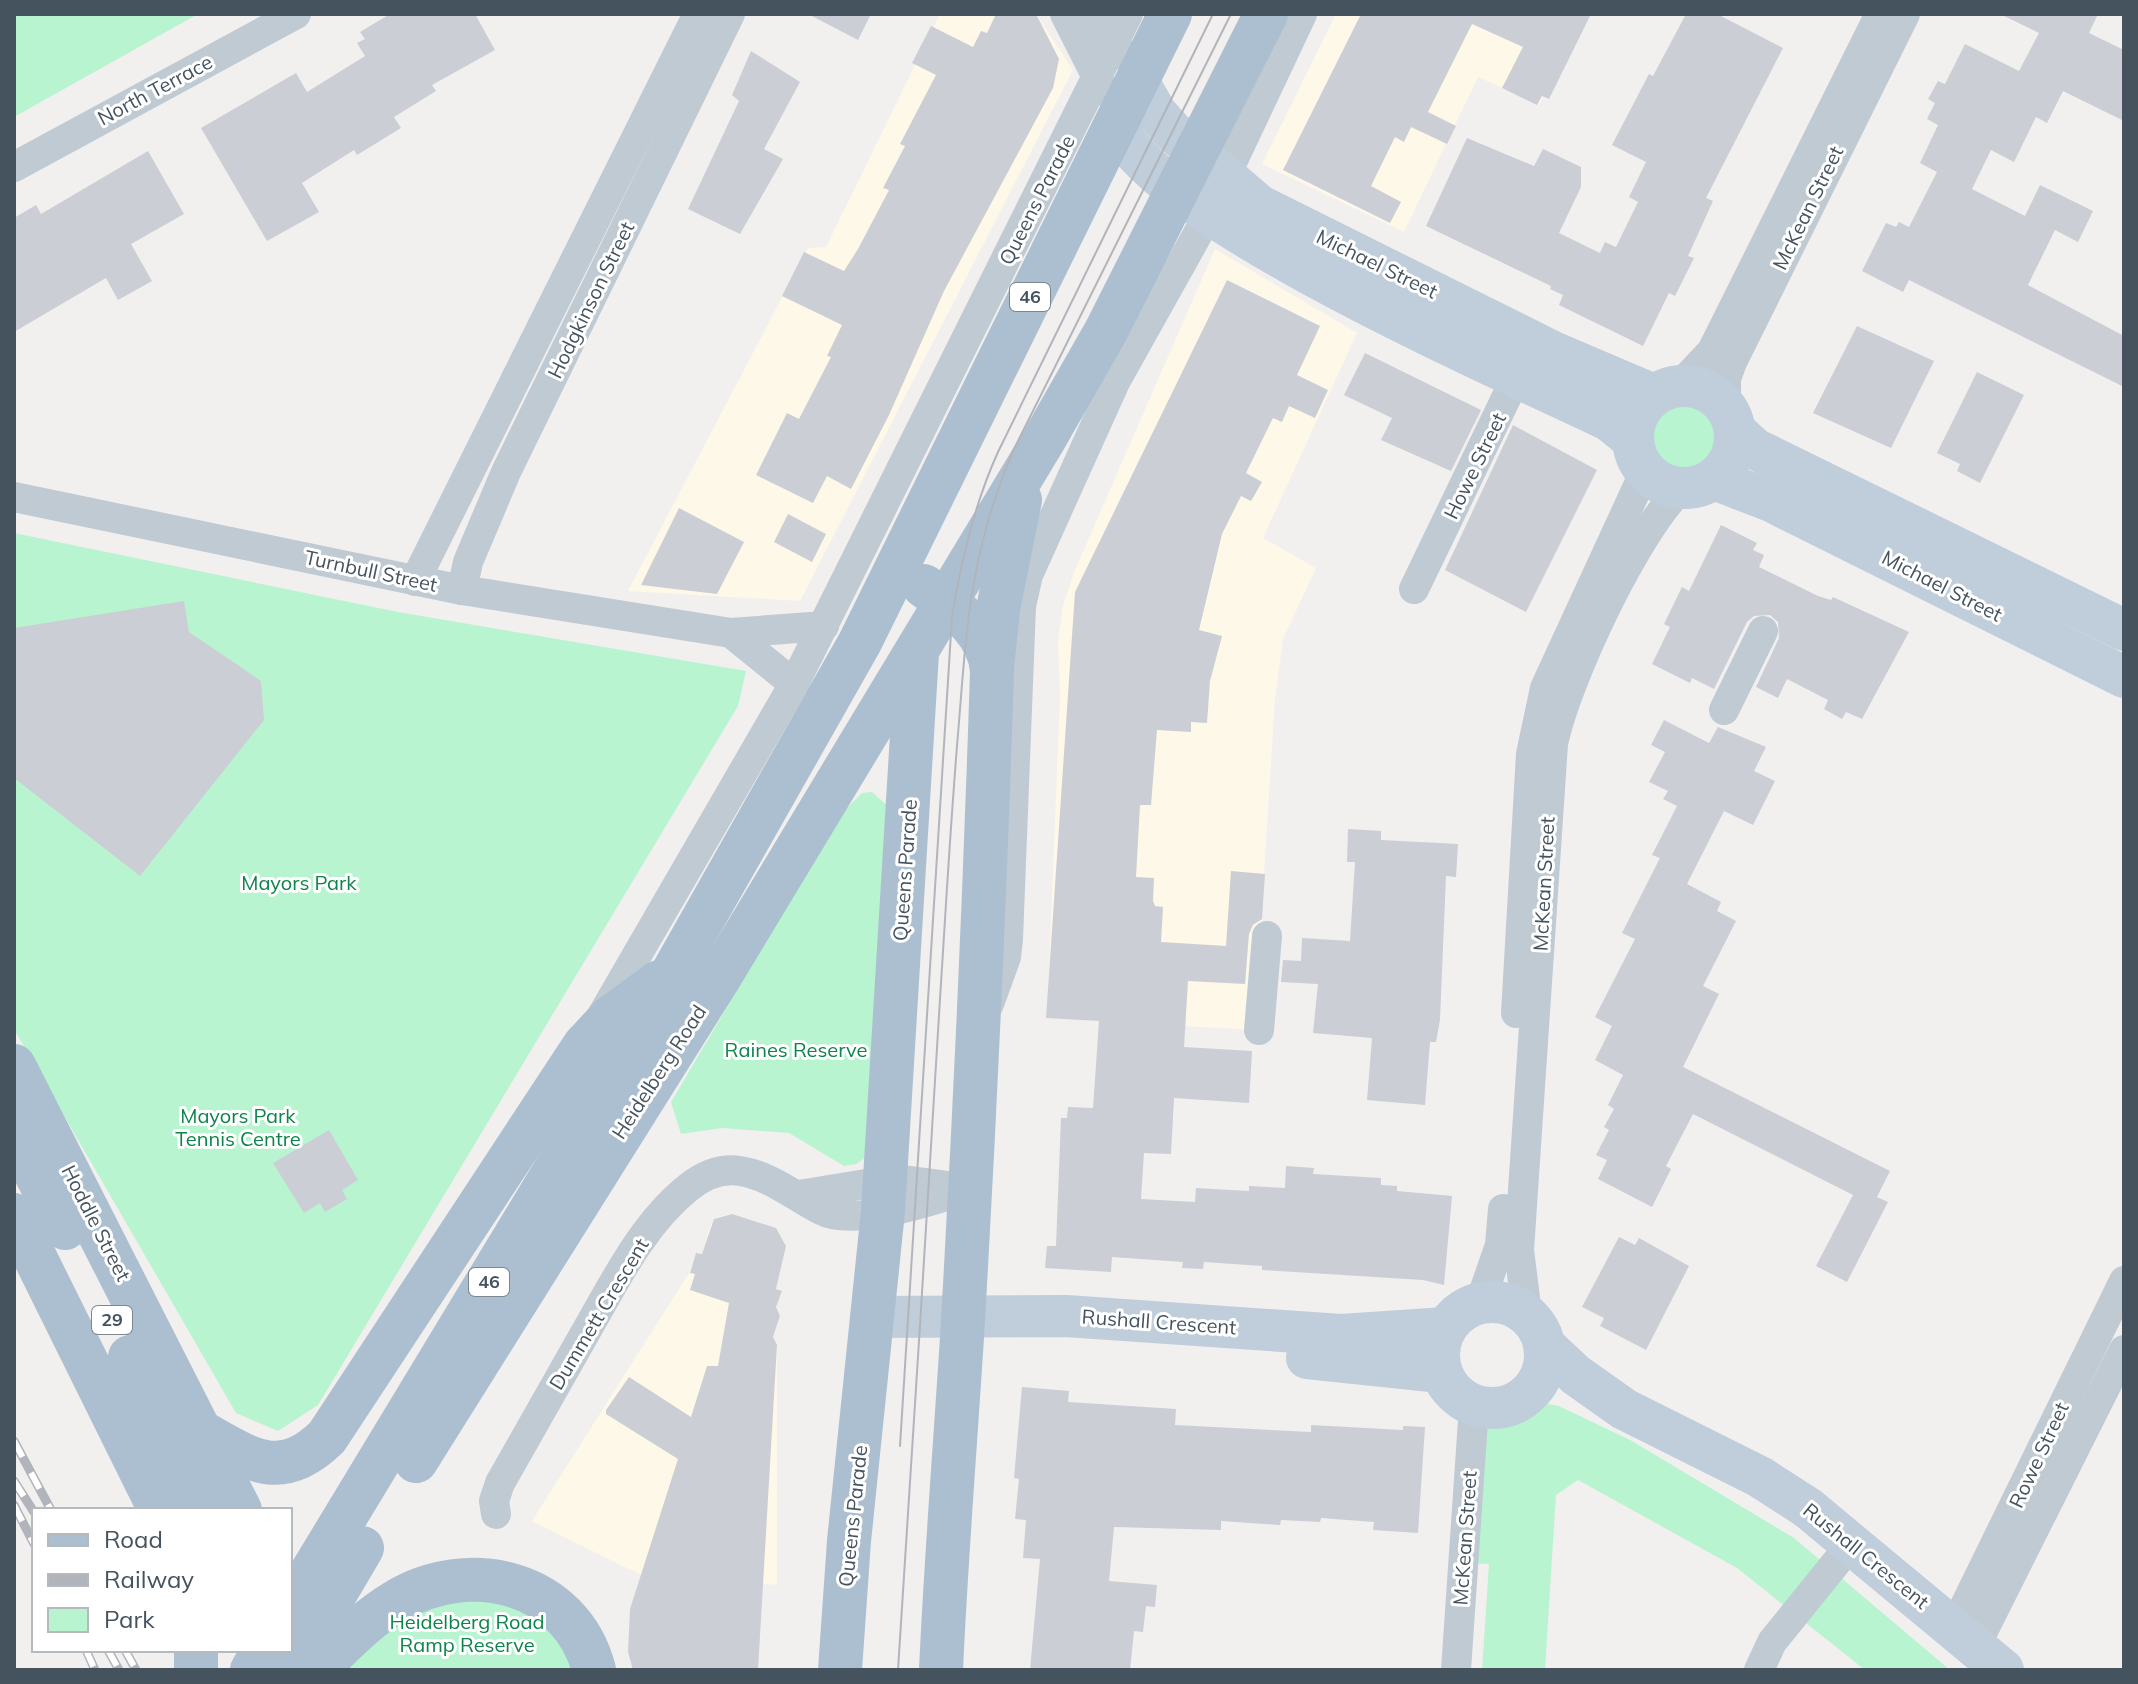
<svg xmlns="http://www.w3.org/2000/svg" width="2138" height="1684" viewBox="0 0 2138 1684" font-family="Mulish,sans-serif">
<style>
.commercial{fill:#fef8e8}
.green{fill:#b9f4d0}
.building{fill:#cbced5}
.lines{fill:none;stroke-linecap:round;stroke-linejoin:round}
.street{stroke:#bfcad3;stroke-width:30}
.secondary{stroke:#c0cddb;stroke-width:42}
.primary{stroke:#acbfd1;stroke-width:44}
.tram{stroke:#b1b5bb;stroke-width:2}
.rail-casing{stroke:#b1b5bb;stroke-width:9}
.rail{stroke:#fff;stroke-width:6;stroke-dasharray:18;stroke-linecap:butt}
.primary-bridge{stroke:#acbfd1;stroke-width:44}
.labels{text-anchor:middle;stroke-width:6;stroke-linejoin:round;paint-order:stroke}
.shield{fill:#fff;stroke:#7d878f;stroke-width:2}
.shield-label{font-size:18px;font-weight:bold;fill:#45535f}
.street-label{font-size:20px;fill:#45535f;stroke:#fff}
.park-label{font-size:20px;fill:#0d8449;stroke:#fff}
</style>
<rect width="100%" height="100%" fill="#f2efef"/>
<g class="commercial">
<polygon points="940,14 1036,14 1073,70 800,601 628,591 808,248 826,247"/>
<polygon points="1336,14 1584,14 1539,105 1478,77 1404,232 1262,164"/>
<polygon points="1215,249 1357,333 1263,538 1316,568 1283,639 1275,699 1254,1030 1047,1018 1060,696 1058,640 1063,606 1075,570"/>
<polygon points="732,1214 776,1228 786,1246 776,1289 782,1291 776,1307 780,1316 773,1339 777,1347 777,1585 639,1574 532,1521 689,1273 696,1253 702,1254 711,1224 718,1217"/>
</g>
<g class="green">
<polygon points="14,14 198,14 14,117"/>
<circle cx="1683" cy="435" r="36"/>
<polygon points="14,533 398,612 746,671 738,706 318,1405 278,1431 236,1413 14,1029"/>
<polygon points="872,792 890,808 865,1158 856,1164 844,1166 789,1133 722,1128 681,1134 671,1102 841,814 862,793"/>
<path d="M 1542,1403 L 1559,1406 L 1632,1441 L 1794,1538 L 1950,1670 L 1865,1670 L 1737,1568 L 1578,1480 L 1556,1495 L 1545,1670 L 1482,1670 L 1489,1564 L 1468,1563 L 1476,1437 C 1496,1420 1520,1416 1542,1403 Z"/>
<path d="M 473,1595 L 542,1615 L 576,1670 L 341,1670 C 372,1632 424,1601 473,1595 Z"/>
</g>
<g class="building">
<polygon points="390,14 475,14 495,50 432,85 436,91 394,117 401,128 357,155 354,150 302,183 319,212 267,241 201,128 296,73 307,92 365,56 357,43 365,39 360,32"/>
<polygon points="808,14 871,14 858,40"/>
<polygon points="996,14 1036,14 1059,59 1053,88 944,291 889,415 851,489 827,476 813,503 756,475 787,413 799,419 831,357 827,356 842,325 782,296 804,252 844,271 858,249 889,190 883,188 905,146 900,144 936,75 912,63 931,26 973,47 981,31 987,33"/>
<polygon points="1361,14 1591,14 1549,99 1542,96 1537,105 1502,88 1523,47 1472,24 1428,112 1456,126 1447,144 1411,127 1404,142 1395,137 1371,186 1401,202 1390,223 1283,170"/>
<polygon points="1686,14 1717,14 1783,48 1706,198 1713,201 1688,256 1694,258 1675,296 1669,293 1643,346 1559,305 1563,295 1550,289 1551,286 1426,226 1467,138 1534,166 1543,149 1581,167 1581,187 1559,233 1600,253 1605,242 1616,247 1638,202 1629,197 1646,162 1612,145 1649,74 1653,76"/>
<polygon points="2000,14 2098,14 2089,33 2124,50 2124,121 2063,91 2047,123 2036,117 2014,162 1991,150 1972,189 2025,216 2040,185 2093,211 2078,242 2055,230 2028,285 2124,336 2124,387 1909,280 1903,292 1862,271 1886,223 1896,227 1899,222 1909,227 1937,172 1920,163 1938,125 1927,119 1935,103 1928,99 1938,81 1945,84 1965,44 2019,71 2039,33"/>
<polygon points="751,51 800,82 764,149 783,159 740,234 688,209 739,101 732,95"/>
<polygon points="148,151 184,214 131,244 152,281 118,300 106,278 14,332 14,218 36,205 41,214"/>
<polygon points="1227,280 1320,326 1297,375 1328,390 1315,418 1289,406 1282,422 1273,418 1246,473 1262,482 1251,501 1241,496 1222,534 1199,630 1222,636 1210,681 1207,723 1191,722 1191,732 1157,730 1151,805 1140,805 1136,877 1154,878 1153,901 1155,906 1163,907 1161,942 1226,946 1231,871 1265,874 1262,919 1253,925 1249,934 1245,984 1188,981 1184,1047 1252,1051 1249,1103 1174,1098 1171,1154 1144,1153 1141,1199 1195,1202 1196,1188 1249,1191 1249,1186 1285,1188 1286,1166 1314,1168 1313,1174 1381,1178 1381,1185 1397,1186 1397,1191 1452,1196 1444,1285 1423,1280 1262,1270 1262,1266 1204,1262 1203,1269 1182,1268 1183,1262 1112,1257 1111,1272 1045,1268 1047,1246 1056,1246 1061,1118 1067,1118 1068,1107 1093,1108 1099,1021 1046,1018 1075,592"/>
<polygon points="1857,326 1934,361 1891,448 1813,413"/>
<polygon points="1365,353 1481,410 1451,471 1381,440 1392,418 1344,395"/>
<polygon points="1977,372 2024,395 1980,483 1957,471 1960,464 1937,453"/>
<polygon points="1513,425 1597,470 1526,612 1445,570"/>
<polygon points="679,508 744,542 717,594 641,585"/>
<polygon points="788,514 826,534 812,562 774,542"/>
<polygon points="1721,525 1757,543 1753,550 1764,555 1759,567 1818,596 1831,600 1833,597 1909,632 1862,719 1846,712 1842,719 1824,709 1828,700 1787,679 1778,698 1756,687 1779,638 1778,622 1770,615 1754,616 1747,622 1714,689 1692,678 1690,683 1652,664 1670,627 1664,624 1682,587 1689,591"/>
<polygon points="184,601 189,632 261,681 264,720 140,876 14,778 14,628"/>
<polygon points="1664,720 1709,743 1718,727 1766,747 1754,771 1775,781 1753,825 1724,811 1687,884 1721,902 1717,911 1736,921 1703,986 1719,994 1683,1067 1890,1171 1877,1197 1888,1202 1847,1282 1816,1266 1853,1195 1693,1114 1666,1166 1671,1169 1652,1207 1598,1179 1607,1160 1596,1155 1609,1130 1604,1127 1614,1109 1608,1105 1623,1075 1595,1060 1612,1026 1595,1017 1635,939 1622,933 1660,858 1652,855 1677,806 1663,799 1668,791 1649,782 1665,752 1651,745"/>
<polygon points="1348,829 1381,831 1381,840 1458,844 1456,877 1446,876 1440,1020 1436,1042 1430,1042 1425,1105 1367,1100 1372,1038 1313,1033 1318,984 1281,982 1283,960 1301,961 1302,938 1350,941 1355,862 1347,862"/>
<polygon points="329,1130 358,1180 342,1190 347,1199 325,1212 320,1203 304,1213 273,1163"/>
<polygon points="732,1214 776,1228 786,1246 776,1289 782,1291 776,1307 780,1316 773,1337 777,1345 758,1670 633,1670 628,1652 630,1609 678,1459 606,1414 606,1410 629,1377 691,1417 707,1366 718,1366 729,1303 690,1290 695,1274 690,1273 696,1253 702,1254 714,1219"/>
<polygon points="1619,1237 1635,1245 1639,1238 1689,1266 1646,1350 1600,1326 1604,1318 1582,1307"/>
<polygon points="1022,1387 1069,1391 1068,1402 1176,1409 1175,1425 1311,1432 1311,1425 1403,1430 1403,1426 1425,1427 1418,1533 1373,1530 1374,1522 1321,1518 1320,1522 1281,1520 1280,1525 1221,1521 1221,1530 1114,1527 1109,1581 1157,1585 1155,1607 1146,1606 1143,1632 1134,1631 1130,1670 1030,1670 1040,1559 1023,1558 1026,1520 1015,1519 1019,1479 1014,1478"/>
</g>
<g class="lines">
<g class="street">
<polyline points="1065,14 1104,91"/>
<polyline points="1094,14 1123,55"/>
<polyline points="14,167 296,14"/>
<polyline points="1679,386 1712,351 1880,14"/>
<polyline points="1726,407 1726,379 1732,362 1905,14"/>
<polyline points="14,497 462,590 731,633 824,626"/>
<polyline points="415,581 698,14"/>
<polyline points="1414,589 1524,361"/>
<polyline points="462,590 468,562 506,472 730,14"/>
<polyline points="731,633 794,684"/>
<polyline points="1724,710 1763,631"/>
<polyline points="989,1004 1006,957 1008,939 1021,606 1028,575 1115,382 1200,230 1302,14"/>
<polyline points="1516,1013 1531,754 1545,688 1645,471"/>
<polyline points="601,1017 794,684 1128,14"/>
<polyline points="1259,1030 1267,936"/>
<polyline points="799,1195 896,1179 963,1188"/>
<polyline points="1480,1303 1500,1245 1503,1209"/>
<path d="M 1527,1314 L 1519,1250 L 1553,744 C 1566,681 1636,531 1682,488"/>
<path d="M 496,1514 L 494,1501 L 500,1483 C 528,1434 556,1385 584,1335 C 613,1285 642,1224 689,1187 C 703,1176 721,1168 740,1171 C 771,1176 794,1196 821,1210 C 854,1228 934,1200 969,1189"/>
<polyline points="1954,1628 2124,1281"/>
<polyline points="1975,1647 2124,1350"/>
<polyline points="1456,1670 1474,1406"/>
<polyline points="1759,1670 1772,1642 1852,1543"/>
</g>
<g class="secondary">
<polyline points="1138,81 1156,113 1172,131 1260,206 1553,352 1654,395"/>
<path d="M 1116,124 C 1152,218 1509,372 1610,421 L 1632,439"/>
<circle cx="1684" cy="437" r="51"/>
<polyline points="1735,431 1755,449 2124,630"/>
<polyline points="1714,479 1771,501 2124,677"/>
<circle cx="1492" cy="1355" r="53"/>
<polyline points="871,1317 1066,1316 1341,1335 1446,1328"/>
<polyline points="1545,1346 1576,1375 1624,1409 1760,1477 1808,1508 2003,1670"/>
<polyline points="1307,1358 1441,1372"/>
</g>
<g class="primary">
<path d="M 924,586 C 954,608 989,630 992,671 C 985,893 975,1115 962,1337 C 955,1448 946,1559 941,1670"/>
<polyline points="992,668 998,609 1020,500"/>
<polyline points="14,1066 240,1510"/>
<polyline points="14,1133 65,1228"/>
<polyline points="14,1215 160,1510"/>
<polyline points="130,1357 204,1510"/>
<path d="M 203,1433 C 251,1460 281,1482 327,1437 L 584,1046 L 610,1018 L 659,982"/>
<polyline points="416,1461 719,978 1042,443 1106,331 1266,14"/>
<polyline points="290,1608 643,1025 860,642 1170,14"/>
<polyline points="196,1670 196,1650"/>
<polyline points="252,1670 264,1650"/>
<path d="M 316,1670 C 342,1645 365,1620 395,1602 C 469,1557 571,1581 594,1670"/>
<polyline points="840,1670 849,1541 883,1211 917,653"/>
</g>
<g class="tram">
<path d="M 900,1446 L 952,617 C 961,560 974,505 998,452 L 1213,14"/>
<path d="M 898,1670 C 911,1446 928,1223 940,999 C 946,906 951,814 959,722 C 967,619 972,548 1013,451 L 1231,14"/>
</g>
<defs>
<g id="rail">
<polyline points="14,1441 51,1510"/>
<polyline points="14,1481 34,1512"/>
<polyline points="14,1505 34,1544"/>
<polyline points="86,1650 95,1670"/>
<polyline points="108,1650 119,1670"/>
<polyline points="125,1650 136,1670"/>
</g>
</defs>
<use href="#rail" class="rail-casing"/>
<use href="#rail" class="rail"/>
<polyline class="primary-bridge" points="290,1670 362,1548"/>
</g>
<g class="labels">
<g class="shield">
<rect x="1010" y="283" width="40" height="28" rx="6"/>
<rect x="469" y="1268" width="40" height="28" rx="6"/>
<rect x="92" y="1306" width="40" height="28" rx="6"/>
</g>
<g class="shield-label">
<text x="1030" y="303">46</text>
<text x="489" y="1288">46</text>
<text x="112" y="1326">29</text>
</g>
<g class="street-label">
<text transform="translate(155 90) rotate(-28)" y="7">North Terrace</text>
<text transform="translate(1037 200) rotate(-63)" y="7">Queens Parade</text>
<text transform="translate(1808 208) rotate(-64)" y="7">McKean Street</text>
<text transform="translate(1377 264) rotate(26)" y="7">Michael Street</text>
<text transform="translate(591 300) rotate(-64)" y="7">Hodgkinson Street</text>
<text transform="translate(1475 466) rotate(-64)" y="7">Howe Street</text>
<text transform="translate(371 571) rotate(12)" y="7">Turnbull Street</text>
<text transform="translate(1942 586) rotate(27)" y="7">Michael Street</text>
<text transform="translate(905 870) rotate(-86)" y="7">Queens Parade</text>
<text transform="translate(1544 884) rotate(-87)" y="7">McKean Street</text>
<text transform="translate(659 1072) rotate(-57)" y="7">Heidelberg Road</text>
<text transform="translate(96 1223) rotate(63)" y="7">Hoddle Street</text>
<text transform="translate(599 1314) rotate(-59)" y="7">Dummett Crescent</text>
<text transform="translate(1159 1322) rotate(4)" y="7">Rushall Crescent</text>
<text transform="translate(2039 1455) rotate(-65)" y="7">Rowe Street</text>
<text transform="translate(853 1516) rotate(-84)" y="7">Queens Parade</text>
<text transform="translate(1465 1538) rotate(-86)" y="7">McKean Street</text>
<text transform="translate(1866 1556) rotate(39)" y="7">Rushall Crescent</text>
</g>
<g class="park-label">
<text x="299" y="890">Mayors Park</text>
<text x="796" y="1057">Raines Reserve</text>
<text x="238" y="1123">Mayors Park<tspan x="238" dy="23">Tennis Centre</tspan></text>
<text x="467" y="1629">Heidelberg Road<tspan x="467" dy="23">Ramp Reserve</tspan></text>
</g>
</g>
<rect width="2138" height="1684" fill="none" stroke="#45535f" stroke-width="32"/>
<rect x="32" y="1508" width="260" height="144" fill="#ffffff" stroke="#b5babf" stroke-width="2"/>
<rect x="48" y="1534" width="40" height="12" fill="#acbfd1" stroke="#b5babf" stroke-width="2"/>
<text x="104" y="1548" font-size="24" fill="#45535f">Road</text>
<rect x="48" y="1574" width="40" height="12" fill="#b1b5bb" stroke="#b5babf" stroke-width="2"/>
<text x="104" y="1588" font-size="24" fill="#45535f">Railway</text>
<rect x="48" y="1608" width="40" height="24" fill="#b9f4d0" stroke="#b5babf" stroke-width="2"/>
<text x="104" y="1628" font-size="24" fill="#45535f">Park</text>
</svg>
